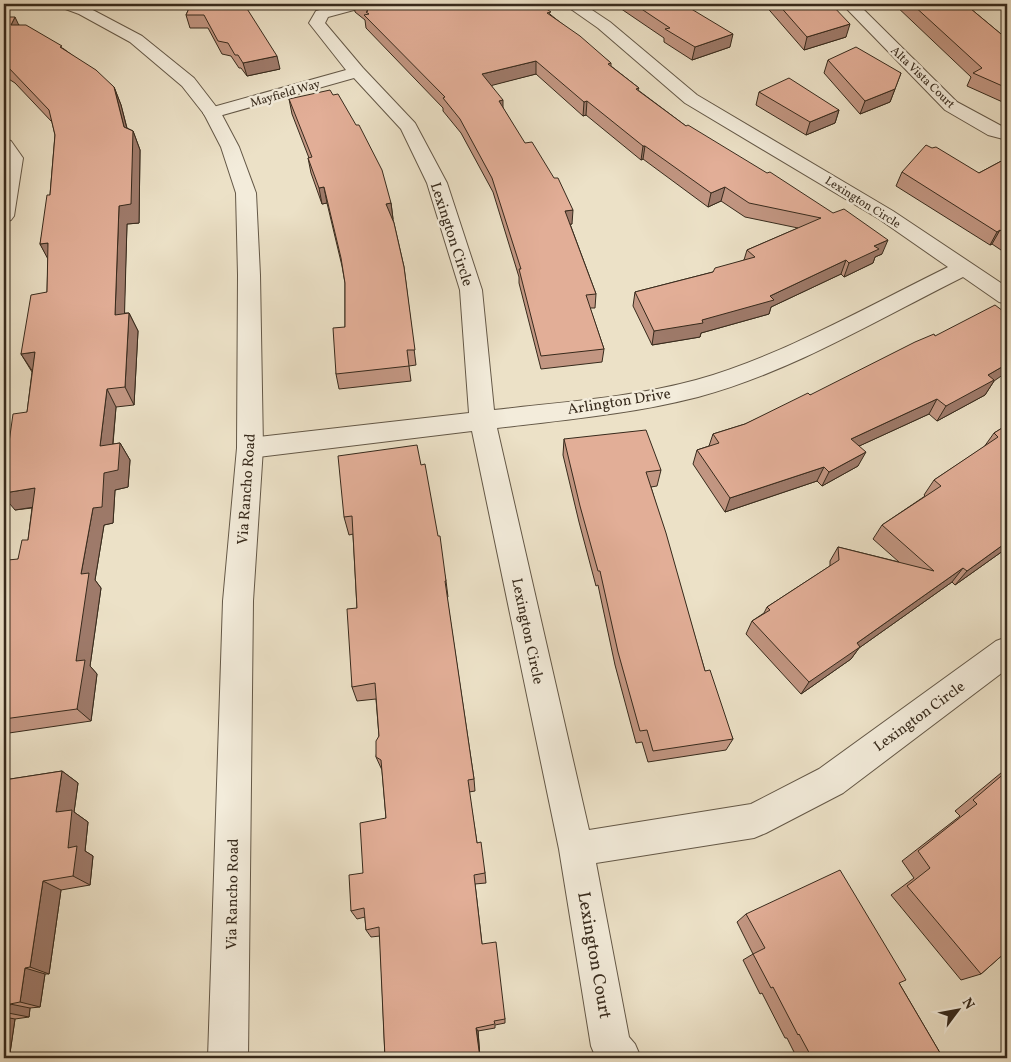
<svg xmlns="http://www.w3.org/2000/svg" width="1011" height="1062" viewBox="0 0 1011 1062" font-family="Vollkorn,serif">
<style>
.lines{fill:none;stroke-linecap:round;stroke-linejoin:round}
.minor-casing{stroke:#645847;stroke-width:2}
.tertiary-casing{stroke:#645847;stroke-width:2}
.minor{fill:#f3ecdb;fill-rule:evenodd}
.tertiary{fill:#f3ecdb;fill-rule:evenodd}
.wall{fill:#c29682;stroke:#372a1c}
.shaded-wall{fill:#9e7a6a;stroke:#372a1c}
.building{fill:#e2ae97;stroke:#372a1c}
.labels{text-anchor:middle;stroke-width:5;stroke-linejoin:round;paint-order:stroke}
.far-street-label{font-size:12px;fill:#372a1c;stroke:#f3ecdb}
.street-label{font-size:15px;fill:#372a1c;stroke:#f3ecdb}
.near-street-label{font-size:18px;fill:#372a1c;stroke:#f3ecdb}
</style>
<rect width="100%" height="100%" fill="#ece1c7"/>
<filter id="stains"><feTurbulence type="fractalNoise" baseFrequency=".004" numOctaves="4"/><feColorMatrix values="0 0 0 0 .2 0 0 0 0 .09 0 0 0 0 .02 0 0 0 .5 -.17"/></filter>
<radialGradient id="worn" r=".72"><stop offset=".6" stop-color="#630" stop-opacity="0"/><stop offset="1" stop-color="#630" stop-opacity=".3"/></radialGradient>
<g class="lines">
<defs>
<g id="minor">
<path d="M 343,4 L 368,4 L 365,7 L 328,17 L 325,23 L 363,68 L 415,123 L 447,183 L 482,290 L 494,410 C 561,402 630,398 696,380 C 782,356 868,306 948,267 L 879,219 L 685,103 L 598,28 L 568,7 L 565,4 L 583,4 L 610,22 L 697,95 L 893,211 L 1007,287 L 1007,304 L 999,302 L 963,277 C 879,319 789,373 698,397 C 632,414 564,420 497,428 L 589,830 L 751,804 L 819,769 L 996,641 L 1007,637 L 1007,669 L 843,793 L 766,833 L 754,838 L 596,863 L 629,1037 L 635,1044 L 641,1058 L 596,1058 L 591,1046 L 559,849 L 472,431 L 250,458 L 241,455 L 237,448 L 241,441 L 250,438 L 469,413 L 460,290 L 427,183 L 401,129 L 354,78 L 212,118 L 206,117 L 203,113 L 206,109 L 346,70 L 309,23 L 316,11 Z"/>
<polygon points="842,4 858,4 957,102 1007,129 1007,140 988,135 945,110"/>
<polygon points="4,139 11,141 23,158 14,216 11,220 4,222"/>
</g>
<polygon id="tertiary" points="57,4 79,4 89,8 142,36 194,78 221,113 239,147 256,193 260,275 263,448 253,601 248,1058 208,1058 223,601 237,448 238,275 236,193 221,147 204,114 182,86 130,42 79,14 60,7"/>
</defs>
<use href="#minor" class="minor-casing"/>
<use href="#tertiary" class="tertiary-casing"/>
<use href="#minor" class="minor"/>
<use href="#tertiary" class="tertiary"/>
</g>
<g class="wall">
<polygon points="191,4 280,69 247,76 241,68 239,68 231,56 222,54 208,28 190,28 186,15"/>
<polygon points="354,4 539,4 551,15 611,63 611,66 639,88 638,90 686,126 882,254 875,257 873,263 844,277 841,274 771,307 769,314 701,333 700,337 652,345 633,306 635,292 713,272 744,260 747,250 798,228 745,217 721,201 708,207 643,159 641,160 586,115 583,116 536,74 491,85 503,108 572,224 570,224 596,294 595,308 590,308 604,349 602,362 541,369 519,283 519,277 493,192 461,133 443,111 443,108 366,28 365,20 355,12"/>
<polygon points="614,4 683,4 730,47 692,60 664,42 664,38"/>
<polygon points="764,4 831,4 846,37 804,50"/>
<polygon points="894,4 965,4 1007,39 1007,104 967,86 971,77"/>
<polygon points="4,17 64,49 114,87 121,105 127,128 133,131 140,150 139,223 127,224 124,313 129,313 138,331 134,405 116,407 113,444 120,443 130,460 128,487 115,490 113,523 104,525 95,580 101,588 90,666 97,674 91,721 9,733 4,729 4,571 5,570 18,559 28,540 32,508 15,510 32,372 21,354 47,292 48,258 40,244 50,195 55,135 52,122 15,83 4,76"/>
<polygon points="828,60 901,73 890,102 860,114 824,73"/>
<polygon points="759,92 839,110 835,123 806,135 756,105"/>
<polygon points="289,99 391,203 393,219 404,267 416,365 409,366 411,381 339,389 336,374 345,327 345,283 342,266 327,203 322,204 311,173 308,158 309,158 292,114"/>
<polygon points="1007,158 1007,254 992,244 990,245 896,186 902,172 979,173"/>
<polygon points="994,381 985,395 937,421 929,414 859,446 858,466 822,486 817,481 725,512 693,464 697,450 709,446 713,434 745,424 810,395"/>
<polygon points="1007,425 1007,548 955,585 952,582 859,648 851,659 801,694 746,634 752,621 764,613 767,607 830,566 830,561 838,547 899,562 873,539 882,525 925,496 924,495 934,480 984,447 994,433"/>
<polygon points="564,439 661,470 657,486 651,487 705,671 733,739 726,750 648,762 642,742 636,743 615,665 598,585 596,586 579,522 563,455"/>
<polygon points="421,465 446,581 448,597 447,598 474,779 475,791 469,792 477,843 485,873 486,883 475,884 482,944 505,1019 505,1023 495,1025 495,1028 478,1031 480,1058 385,1058 380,936 371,937 366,930 365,917 357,919 351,911 363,873 386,818 382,770 376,757 379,736 376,699 357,701 352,687 357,608 353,534 349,535 344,517"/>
<polygon points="1007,768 1007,951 981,974 961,980 891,895 914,878 902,861 960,816 955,811"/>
<polygon points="62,771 78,783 74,812 88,822 85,851 93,856 90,885 61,890 49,974 45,974 40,1007 30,1008 29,1017 15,1019 10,1053 4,1054 4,780"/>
<polygon points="746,914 899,983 943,1058 797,1058 787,1038 785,1038 762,993 760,994 743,960 753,954 737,922"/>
</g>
<g class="shaded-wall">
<polygon points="15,17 23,34 11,25"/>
<polygon points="850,24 846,37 804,50 807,37"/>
<polygon points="733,34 730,47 692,60 695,47"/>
<polygon points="277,56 280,69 247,76 243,63"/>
<polygon points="536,61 536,74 482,88 482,74"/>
<polygon points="114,87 121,105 131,145 124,127"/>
<polygon points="895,89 890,102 860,114 865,101"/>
<polygon points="503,100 503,113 499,101"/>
<polygon points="587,101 586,115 583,116 584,102"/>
<polygon points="839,110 835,123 806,135 810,122"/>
<polygon points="133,131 140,150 139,223 127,224 124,333 115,315 119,206"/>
<polygon points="643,146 645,146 643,159 641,160"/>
<polygon points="324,187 327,203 322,204 319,188"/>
<polygon points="725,187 721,201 708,207 711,193"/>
<polygon points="391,203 393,219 388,219 386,204"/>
<polygon points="573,210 572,224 564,225 565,211"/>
<polygon points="1000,230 992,244 990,245 997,232"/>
<polygon points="888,240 882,254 875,257 873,263 844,277 849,263 874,246"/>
<polygon points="48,243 50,263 40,244"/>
<polygon points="846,260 841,274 771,307 769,314 701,333 700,337 652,345 654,331 702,320 770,296"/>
<polygon points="129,313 138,331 134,405 125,387"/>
<polygon points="35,352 33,372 21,354"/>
<polygon points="1007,364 1007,372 994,381 985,395 937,421 946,406 988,375"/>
<polygon points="107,389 116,407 111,463 100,446"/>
<polygon points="937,399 929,414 844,453 851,439"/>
<polygon points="120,443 130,460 128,487 115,490 113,523 104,525 95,580 101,588 90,666 97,674 91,721 77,709 76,661 81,574 93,508 104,473"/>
<polygon points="866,452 858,466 822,486 829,472"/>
<polygon points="824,467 817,481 725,512 730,498"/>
<polygon points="35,488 47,505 15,510 4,497 4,493"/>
<polygon points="1007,542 1007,548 955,585 967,571"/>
<polygon points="963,568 952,582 859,648 851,659 801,694 809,682 857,643"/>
<polygon points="62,771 78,783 74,812 88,822 85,851 93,856 90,885 73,876 68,848 56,812"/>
<polygon points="43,881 61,890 49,974 30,967"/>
<polygon points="25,968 45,974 40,1007 20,1002"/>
<polygon points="10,1004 30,1008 29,1017 8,1013"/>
<polygon points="4,1017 15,1019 10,1053 4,1052"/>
<polygon points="476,1028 478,1031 480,1058"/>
</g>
<g class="building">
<polygon points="191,4 244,4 277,56 243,63 238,55 235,55 228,43 218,41 204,15 186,15"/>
<polygon points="359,4 539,4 551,12 547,13 580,36 611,63 608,64 639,88 636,89 686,126 688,125 767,173 770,172 833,213 844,209 888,240 874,246 879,249 849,263 846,260 770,296 774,300 702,320 703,323 654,331 635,292 713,272 715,268 755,257 747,250 821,218 749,203 725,187 711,193 645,146 643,146 587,101 584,102 536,61 482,74 503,100 499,101 525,143 532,142 554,178 558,178 573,210 565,211 596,294 586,295 604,349 541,356 519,269 521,269 492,178 460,119 443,98 445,97 364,15 369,14 366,12 368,11"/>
<polygon points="634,4 683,4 733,34 695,47 665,29 670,28"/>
<polygon points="778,4 831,4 850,24 807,37"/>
<polygon points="912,4 965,4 1007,39 1007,88 973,73 982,68"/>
<polygon points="4,17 15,17 11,25 26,25 62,46 60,47 96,70 114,87 124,127 133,131 131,204 119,206 115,315 129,313 125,387 107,389 100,446 120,443 118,470 104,473 102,507 93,508 81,574 89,573 76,661 85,660 77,709 4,719 4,571 5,570 8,560 18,559 22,540 28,540 35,488 4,493 4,478 13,414 27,412 35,352 21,354 31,295 47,292 48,243 40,244 47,195 50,195 55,135 49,110 7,66 4,64"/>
<polygon points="856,47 901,73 895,89 865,101 828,60"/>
<polygon points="789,78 839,110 810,122 759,92"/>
<polygon points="330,90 333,95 338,94 356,125 359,125 382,170 391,203 386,204 394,223 404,267 415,350 407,350 409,366 336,374 333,328 345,327 345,283 341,258 324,187 319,188 308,158 312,157 289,99"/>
<polygon points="926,145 932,148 936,147 979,173 1007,158 1007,235 1000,230 997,232 902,172"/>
<polygon points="995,305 1007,314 1007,364 988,375 994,380 946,406 937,399 851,439 866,452 829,472 824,467 730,498 697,450 719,443 713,434 745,424 808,393 810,395 915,342 934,334 935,336"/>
<polygon points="1007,425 1007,542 967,571 963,568 857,643 860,647 809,682 752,621 770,610 767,607 839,560 838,547 934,571 882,525 941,486 934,480 998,437 994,433"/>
<polygon points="646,430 661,470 646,472 666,533 705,671 710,670 733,739 653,751 647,730 640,731 618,652 600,571 598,571 580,506 564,439"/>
<polygon points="417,445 421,465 425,464 438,536 440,536 446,581 445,581 474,779 468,780 477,843 481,842 485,873 474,875 482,944 496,942 505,1019 494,1021 495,1024 476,1028 480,1058 385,1058 379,927 366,930 364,908 351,911 349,875 363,873 360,823 386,818 381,760 376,757 376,741 379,736 375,683 352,687 347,609 357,608 352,516 344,517 338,456"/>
<polygon points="62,771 56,812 72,810 68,848 77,846 73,876 43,881 30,967 25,968 20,1002 10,1004 8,1013 4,1013 4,780"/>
<polygon points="1007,771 1007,951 981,974 907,886 930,868 918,851 977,804 973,800"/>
<polygon points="840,870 906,980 899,983 943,1058 812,1058 799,1034 798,1035 773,987 771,988 753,954 765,948 746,914"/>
</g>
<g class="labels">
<g class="far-street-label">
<text transform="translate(923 77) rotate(44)" y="4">Alta Vista Court</text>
<text transform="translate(285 93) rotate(-16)" y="4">Mayfield Way</text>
<text transform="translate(863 202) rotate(32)" y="4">Lexington Circle</text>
</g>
<g class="street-label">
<text transform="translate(452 234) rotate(72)" y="5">Lexington Circle</text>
<text transform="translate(619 401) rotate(-9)" y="5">Arlington Drive</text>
<text transform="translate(246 489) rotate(-86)" y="5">Via Rancho Road</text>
<text transform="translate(528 631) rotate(78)" y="5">Lexington Circle</text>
<text transform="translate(919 716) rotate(-36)" y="5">Lexington Circle</text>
<text transform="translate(232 894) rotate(-89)" y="5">Via Rancho Road</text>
</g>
<g class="near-street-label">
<text transform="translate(595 955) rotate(80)" y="6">Lexington Court</text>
</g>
</g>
<rect width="1011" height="1062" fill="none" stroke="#ece1c7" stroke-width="20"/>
<rect x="5" y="5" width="1001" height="1052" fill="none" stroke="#372a1c" stroke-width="2.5"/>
<rect x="10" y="10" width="991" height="1042" fill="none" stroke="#372a1c"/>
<g transform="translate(958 1010) rotate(58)" stroke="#f3ecdb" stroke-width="4" paint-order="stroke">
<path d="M0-4L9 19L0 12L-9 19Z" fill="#372a1c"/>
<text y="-8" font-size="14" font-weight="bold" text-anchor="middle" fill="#372a1c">N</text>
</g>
<rect width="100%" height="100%" filter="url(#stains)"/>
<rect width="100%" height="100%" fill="url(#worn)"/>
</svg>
